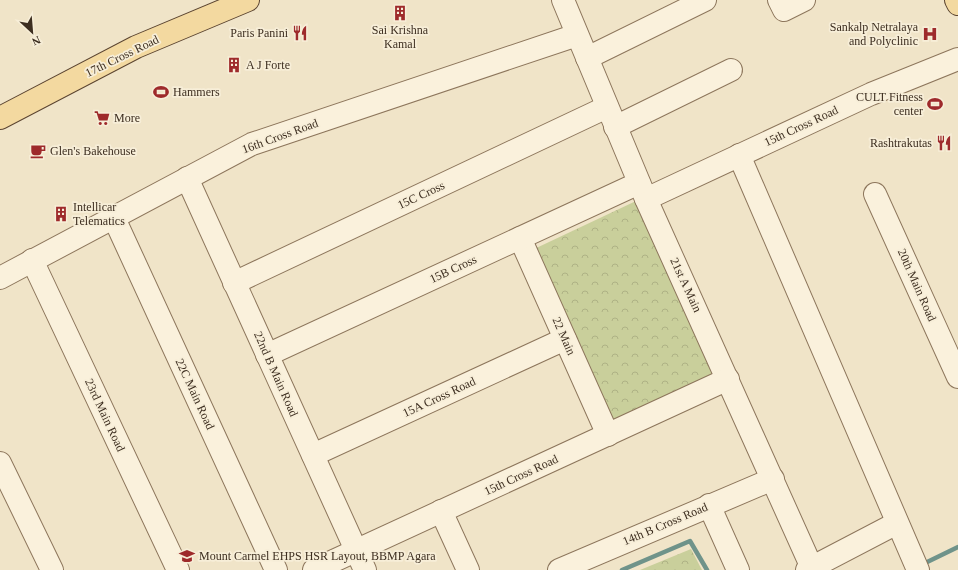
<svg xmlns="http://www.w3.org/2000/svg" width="958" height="570" viewBox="0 0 958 570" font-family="Georgia,serif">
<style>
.park{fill:url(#park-crowns)}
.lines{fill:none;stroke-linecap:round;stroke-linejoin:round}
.stream{stroke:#6f938a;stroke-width:4.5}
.minor-casing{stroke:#8d765c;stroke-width:24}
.major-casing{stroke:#5b4430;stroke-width:24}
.minor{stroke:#faf1dc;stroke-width:22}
.major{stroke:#f3d9a0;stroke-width:22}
.labels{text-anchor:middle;stroke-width:3.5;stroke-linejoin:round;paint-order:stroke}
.poi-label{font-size:12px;fill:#3d2e20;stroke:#f7eed8;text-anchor:start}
.street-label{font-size:12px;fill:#3d2e20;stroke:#f7eed8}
</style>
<defs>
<pattern id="park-crowns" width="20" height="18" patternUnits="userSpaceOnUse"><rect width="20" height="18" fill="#c9cf9b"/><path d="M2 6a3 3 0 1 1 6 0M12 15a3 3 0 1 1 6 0" fill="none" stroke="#aeb285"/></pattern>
</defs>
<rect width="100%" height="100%" fill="#f0e4c8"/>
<g class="park">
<polygon points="636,201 719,376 615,425 532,250"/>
<polygon points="691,549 702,570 640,570"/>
</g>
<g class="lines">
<g class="stream">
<polyline points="921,565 958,547"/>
<polyline points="622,570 690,541 707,570"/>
</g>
<defs>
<g id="minor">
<polyline points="563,0 646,199 812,568"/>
<polyline points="779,0 784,10 804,0"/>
<polyline points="587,58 705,0"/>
<polyline points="615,127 731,70"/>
<polyline points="739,155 918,570"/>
<polyline points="187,178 365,570"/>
<polyline points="875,194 958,377"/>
<polyline points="646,199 871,94 958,59"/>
<polyline points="114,218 276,570"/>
<polyline points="520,238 608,435"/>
<polyline points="32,260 178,570"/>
<polyline points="0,278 252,144 577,35"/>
<polyline points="234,283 607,107"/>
<polyline points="267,355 639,183"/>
<polyline points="313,455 565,339"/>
<polyline points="0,463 52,570"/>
<polyline points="709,505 738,570"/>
<polyline points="441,511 468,570"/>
<polyline points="314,570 728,379"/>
<polyline points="559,570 773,479"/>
<polyline points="807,570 897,523"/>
</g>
<g id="major">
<polyline points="956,0 958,4"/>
<polyline points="0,118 136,47 248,0"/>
</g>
</defs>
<use href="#minor" class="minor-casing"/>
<use href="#major" class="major-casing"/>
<use href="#minor" class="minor"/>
<use href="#major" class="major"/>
</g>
<defs>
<symbol id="building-bare" viewBox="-9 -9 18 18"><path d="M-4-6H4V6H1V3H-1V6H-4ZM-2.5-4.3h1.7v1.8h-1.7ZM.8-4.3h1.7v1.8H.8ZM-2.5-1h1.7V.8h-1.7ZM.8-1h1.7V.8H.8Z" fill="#9e2a2b" stroke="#f7eed8" stroke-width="2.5" paint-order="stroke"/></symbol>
<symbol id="restaurant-bare" viewBox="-9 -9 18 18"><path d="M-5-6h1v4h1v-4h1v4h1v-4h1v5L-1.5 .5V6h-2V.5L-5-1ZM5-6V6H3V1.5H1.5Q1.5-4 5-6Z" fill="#9e2a2b" stroke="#f7eed8" stroke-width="2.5" paint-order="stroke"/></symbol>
<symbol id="hospital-bare" viewBox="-9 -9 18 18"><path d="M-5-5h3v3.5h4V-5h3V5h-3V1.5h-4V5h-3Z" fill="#9e2a2b" stroke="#f7eed8" stroke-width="2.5" paint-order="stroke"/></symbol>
<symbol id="stadium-bare" viewBox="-9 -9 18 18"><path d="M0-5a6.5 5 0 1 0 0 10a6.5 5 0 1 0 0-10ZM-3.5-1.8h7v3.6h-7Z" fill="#9e2a2b" stroke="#f7eed8" stroke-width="2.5" paint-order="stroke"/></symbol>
<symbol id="supermarket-bare" viewBox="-9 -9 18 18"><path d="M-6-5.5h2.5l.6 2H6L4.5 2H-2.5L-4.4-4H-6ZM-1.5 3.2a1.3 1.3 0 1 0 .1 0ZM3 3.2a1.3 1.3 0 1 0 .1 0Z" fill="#9e2a2b" stroke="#f7eed8" stroke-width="2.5" paint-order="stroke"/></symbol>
<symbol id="cafe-bare" viewBox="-9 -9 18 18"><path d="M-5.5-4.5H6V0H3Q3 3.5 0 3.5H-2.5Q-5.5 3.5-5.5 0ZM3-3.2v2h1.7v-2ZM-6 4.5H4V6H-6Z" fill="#9e2a2b" stroke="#f7eed8" stroke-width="2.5" paint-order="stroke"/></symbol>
<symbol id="school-bare" viewBox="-9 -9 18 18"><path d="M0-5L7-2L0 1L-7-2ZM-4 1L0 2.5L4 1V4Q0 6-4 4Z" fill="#9e2a2b" stroke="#f7eed8" stroke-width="2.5" paint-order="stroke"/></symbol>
</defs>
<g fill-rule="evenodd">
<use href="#building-bare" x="389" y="2" width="22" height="22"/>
<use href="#restaurant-bare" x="289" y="22" width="22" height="22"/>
<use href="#hospital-bare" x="919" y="23" width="22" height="22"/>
<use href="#building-bare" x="223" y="54" width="22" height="22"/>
<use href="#stadium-bare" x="150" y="81" width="22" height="22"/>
<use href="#stadium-bare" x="924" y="93" width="22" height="22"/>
<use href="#supermarket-bare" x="91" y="107" width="22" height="22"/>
<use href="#restaurant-bare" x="933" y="132" width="22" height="22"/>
<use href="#cafe-bare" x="27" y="140" width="22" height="22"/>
<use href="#building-bare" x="50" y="203" width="22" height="22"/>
<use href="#school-bare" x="176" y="545" width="22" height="22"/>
</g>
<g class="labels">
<g class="poi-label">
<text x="918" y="31" text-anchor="end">Sankalp Netralaya<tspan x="918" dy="14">and Polyclinic</tspan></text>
<text x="400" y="34" text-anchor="middle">Sai Krishna<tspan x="400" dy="14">Kamal</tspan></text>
<text x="288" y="37" text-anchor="end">Paris Panini</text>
<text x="246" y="69">A J Forte</text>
<text x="173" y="96">Hammers</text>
<text x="923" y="101" text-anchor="end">CULT Fitness<tspan x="923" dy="14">center</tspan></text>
<text x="114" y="122">More</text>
<text x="932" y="147" text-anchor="end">Rashtrakutas</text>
<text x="50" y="155">Glen's Bakehouse</text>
<text x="73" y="211">Intellicar<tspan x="73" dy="14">Telematics</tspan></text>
<text x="199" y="560">Mount Carmel EHPS HSR Layout, BBMP Agara</text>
</g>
<g class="street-label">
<text transform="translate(122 56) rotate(-26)" y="4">17th Cross Road</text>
<text transform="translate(801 126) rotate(-25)" y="4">15th Cross Road</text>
<text transform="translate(280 136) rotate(-20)" y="4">16th Cross Road</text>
<text transform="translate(421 195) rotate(-25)" y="4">15C Cross</text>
<text transform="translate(453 269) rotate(-25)" y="4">15B Cross</text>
<text transform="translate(686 285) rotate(65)" y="4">21st A Main</text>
<text transform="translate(917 285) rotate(66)" y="4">20th Main Road</text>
<text transform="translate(564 336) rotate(66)" y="4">22 Main</text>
<text transform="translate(276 374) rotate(66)" y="4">22nd B Main Road</text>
<text transform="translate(195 394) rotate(65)" y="4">22C Main Road</text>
<text transform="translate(439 397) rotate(-25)" y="4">15A Cross Road</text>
<text transform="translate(105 415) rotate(65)" y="4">23rd Main Road</text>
<text transform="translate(521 475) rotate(-25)" y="4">15th Cross Road</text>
<text transform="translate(665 524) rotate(-23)" y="4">14th B Cross Road</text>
</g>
</g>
<g transform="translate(32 32) rotate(154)" stroke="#f7eed8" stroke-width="3" paint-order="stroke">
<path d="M0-3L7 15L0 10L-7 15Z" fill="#3d2e20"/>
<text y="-6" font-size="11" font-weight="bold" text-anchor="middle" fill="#3d2e20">N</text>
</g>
</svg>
